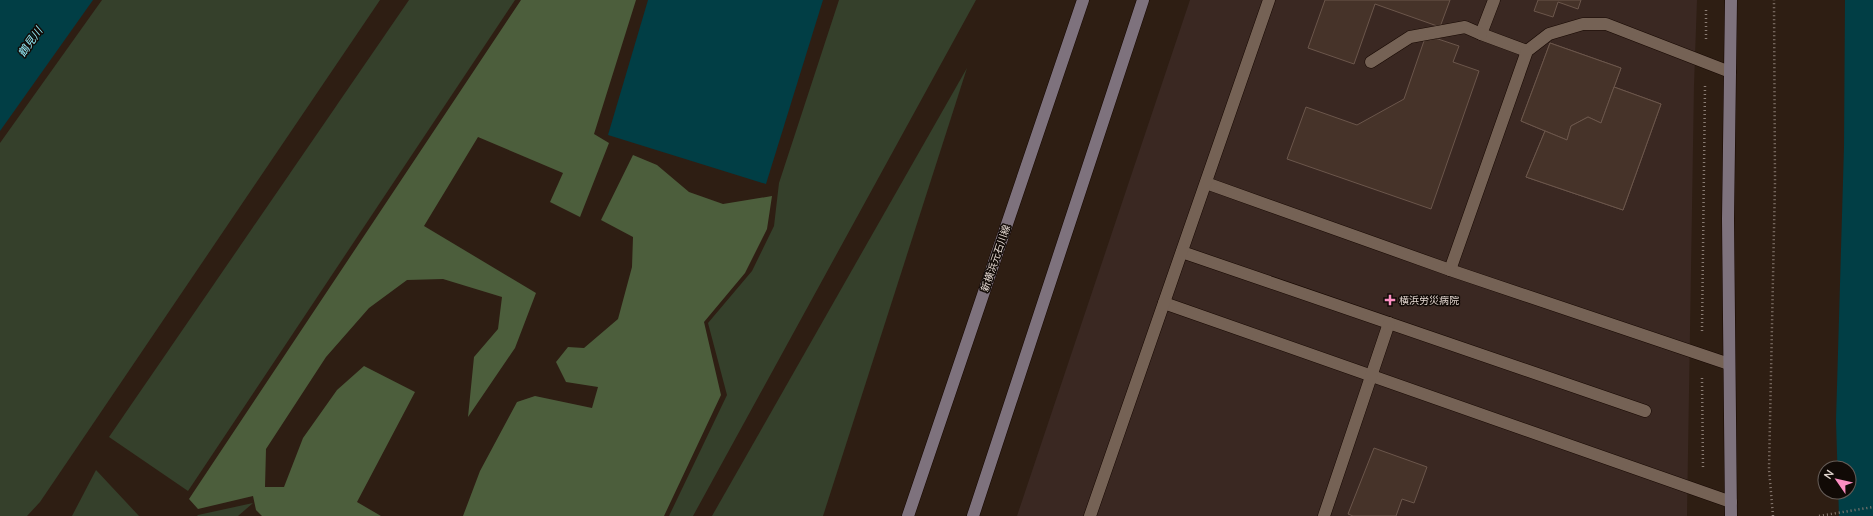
<svg xmlns="http://www.w3.org/2000/svg" width="1873" height="516" viewBox="0 0 1873 516" font-family="'Nunito Sans','Noto Sans JP',sans-serif">
<style>
.medical{fill:#3a2822}
.green{fill:#35402b}
.forest{fill:#4c5e3c}
.water{fill:#013e45}
.lines{fill:none;stroke-linecap:round;stroke-linejoin:round}
.river{stroke:#013e45;stroke-width:56}
.building{fill:#463329;stroke:#6b564b}
.lane-casing{stroke:#160701;stroke-width:13}
.secondary-casing{stroke:#160701;stroke-width:13}
.path{stroke:#8a7c73;stroke-width:2.5;stroke-dasharray:1 3;stroke-linecap:butt}
.lane{stroke:#756255;stroke-width:12}
.secondary{stroke:#7e727d;stroke-width:12}
.poi-dot{fill:#fc8fc3;stroke:#110a06;stroke-width:1.5}
.labels{text-anchor:middle;stroke-width:3;stroke-linejoin:round;paint-order:stroke}
.street-label{font-size:10px;fill:#e3d7d0;stroke:#110a06}
.poi-label{font-size:10px;fill:#e3d7d0;stroke:#110a06;text-anchor:start}
.water-label{font-size:11px;font-style:italic;fill:#93ecf8;stroke:#110a06}
</style>
<rect width="100%" height="100%" fill="#2e1e13"/>
<polygon class="medical" points="1190,0 1697,0 1694,85 1687,516 1017,516"/>
<g class="green">
<polygon points="102,0 380,0 40,502 27,516 0,516 0,143"/>
<polygon points="409,0 515,0 188,491 109,437"/>
<polygon points="839,0 976,0 693,516 669,516 727,395 708,323 752,271 774,226 779,183"/>
<polygon points="967,68 823,516 712,516"/>
<polygon points="96,470 139,516 72,516"/>
<polygon points="253,503 238,516 197,516 198,515"/>
</g>
<g class="forest">
<polygon points="521,0 636,0 594,134 609,143 580,217 550,202 563,173 478,137 424,226 536,293 515,348 468,417 474,357 498,329 502,297 443,279 407,280 369,308 326,357 266,449 265,487 284,487 303,438 337,390 364,366 415,392 357,502 381,516 262,516 256,510 253,496 198,509 189,499"/>
<polygon points="633,155 657,165 689,192 723,204 772,196 767,229 745,273 704,322 721,395 664,516 463,516 480,471 517,402 535,396 592,408 598,387 566,382 556,362 568,347 584,348 618,319 632,267 633,237 601,220"/>
</g>
<g class="water">
<polygon points="0,0 93,0 0,131"/>
<polygon points="648,0 823,0 766,184 608,135"/>
</g>
<g class="lines">
<polyline class="river" points="1867,516 1864,421 1872,147 1873,0"/>
</g>
<g class="building">
<polygon points="1325,0 1450,0 1440,27 1375,4 1354,64 1308,48"/>
<polygon points="1538,0 1581,0 1578,9 1558,2 1553,17 1534,11"/>
<polygon points="1426,35 1459,46 1453,62 1479,71 1431,209 1287,159 1306,107 1357,125 1404,99"/>
<polygon points="1550,43 1621,68 1614,87 1661,104 1623,210 1526,177 1545,131 1521,121"/>
<polygon points="1550,43 1621,68 1601,123 1588,117 1571,126 1567,140 1521,121"/>
<polygon points="1614,87 1661,104 1623,210 1526,177 1545,131 1567,140 1571,126 1588,117 1601,123"/>
<polygon points="1374,448 1427,467 1414,503 1402,499 1396,516 1353,516 1348,514"/>
</g>
<g class="lines">
<defs>
<g id="lane">
<polyline points="1494,0 1481,34 1527,51"/>
<polyline points="1371,62 1410,37 1465,27 1481,34"/>
<polyline points="1206,183 1450,270 1729,364"/>
<polyline points="1182,252 1645,411"/>
<polyline points="1450,270 1527,51 1549,34 1583,24 1606,24 1730,72"/>
<polyline points="1164,303 1731,502"/>
<polyline points="1090,516 1269,0"/>
<polyline points="1324,516 1389,323"/>
</g>
<g id="secondary">
<polyline points="908,516 1083,0"/>
<polyline points="973,516 1143,0"/>
<polyline points="1731,516 1728,219 1731,0"/>
</g>
</defs>
<use href="#lane" class="lane-casing"/>
<use href="#secondary" class="secondary-casing"/>
<g class="path">
<polyline points="1706,39 1706,8"/>
<polyline points="1702,331 1705,86"/>
<polyline points="1702,378 1703,469"/>
<polyline points="1773,516 1769,469 1775,182 1774,0"/>
<polyline points="1819,516 1873,507"/>
</g>
<use href="#lane" class="lane"/>
<use href="#secondary" class="secondary"/>
</g>
<path class="poi-dot" d="M1388 294h4v4h4v4h-4v4h-4v-4h-4v-4h4z"/>
<g class="labels">
<g class="street-label">
<text transform="translate(995 258) rotate(-71)" y="4">新横浜元石川線</text>
</g>
<g class="poi-label">
<text x="1399" y="304">横浜労災病院</text>
</g>
<g class="water-label">
<text transform="translate(30 42) rotate(-55)" y="4">鶴見川</text>
</g>
</g>
<g transform="translate(1837 480) rotate(304)"><circle r="19" fill="#110a06" stroke="#655c57"/>
<path d="M0-3L7 15L0 10L-7 15Z" fill="#fc8fc3"/>
<text y="-6" font-size="11" font-weight="bold" text-anchor="middle" fill="#e3d7d0">N</text>
</g>
</svg>
